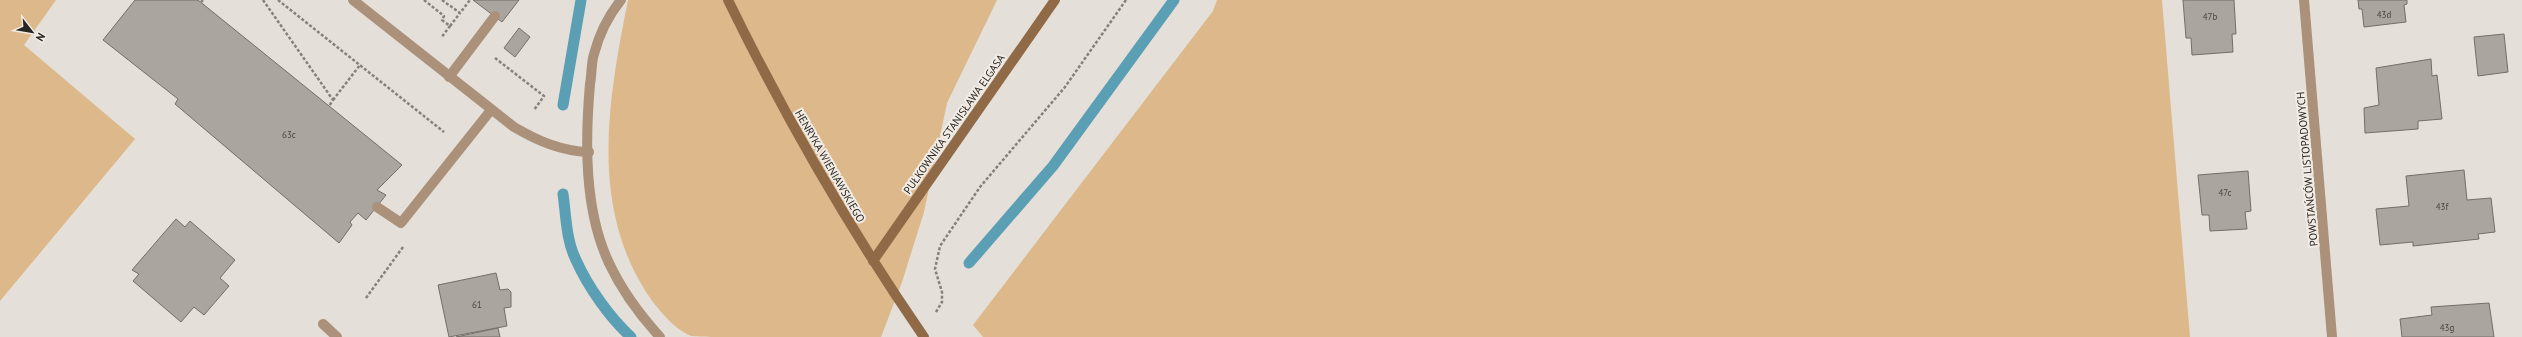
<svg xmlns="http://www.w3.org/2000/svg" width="2522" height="337" viewBox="0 0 2522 337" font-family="'PT Sans',sans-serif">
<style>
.green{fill:#dcb88a}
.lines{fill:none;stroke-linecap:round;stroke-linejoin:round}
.stream{stroke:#5a9fb3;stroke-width:11}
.building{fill:#aba59f;stroke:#736e68}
.path{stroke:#84817c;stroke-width:2.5;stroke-dasharray:3 2;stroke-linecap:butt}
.lane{stroke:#ab9179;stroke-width:10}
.street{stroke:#ab9179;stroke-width:10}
.secondary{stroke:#906a47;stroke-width:10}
.labels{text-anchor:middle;stroke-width:4;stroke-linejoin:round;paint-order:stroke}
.number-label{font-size:9px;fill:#494642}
.street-label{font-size:11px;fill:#282623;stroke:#f2ece5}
</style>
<rect width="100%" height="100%" fill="#e4dfd8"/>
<g class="green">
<polygon points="0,0 56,0 24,45 135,139 0,301"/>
<path d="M 628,0 L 997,0 L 947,103 L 924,212 L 902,282 L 881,337 C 832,337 782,337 733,337 C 724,337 699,337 691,336 C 672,328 654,305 643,287 C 590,199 609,96 628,0 Z"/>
<polygon points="1217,0 2162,0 2190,337 983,337 973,325 1213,11"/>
</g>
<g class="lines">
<g class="stream">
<polyline points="563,105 581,0"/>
<path d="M 563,194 C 566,215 566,240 576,260 C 588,287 610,318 631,337"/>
<polyline points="969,263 1053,166 1174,0"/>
</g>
</g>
<g class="building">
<polygon points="135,0 198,0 402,165 377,190 386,195 366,220 358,213 350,222 352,225 339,243 175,104 178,99 103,40"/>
<polygon points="473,0 519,0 502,22"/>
<polygon points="2183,0 2234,0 2236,34 2232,34 2233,52 2192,55 2191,38 2186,38"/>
<polygon points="2358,0 2407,0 2407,4 2404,5 2406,22 2364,27 2362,9 2359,9"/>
<polygon points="519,28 530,37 515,57 504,48"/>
<polygon points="2504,34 2508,72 2478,76 2474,37"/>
<polygon points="2431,59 2432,76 2437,75 2442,119 2418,121 2418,129 2365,133 2364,108 2379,105 2376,68"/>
<polygon points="2464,170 2467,200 2491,198 2495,232 2478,234 2479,239 2413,246 2413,242 2380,245 2376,209 2409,206 2406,176"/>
<polygon points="2248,171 2251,211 2245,212 2247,229 2210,231 2209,215 2202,215 2198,175"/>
<polygon points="176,219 185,227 190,221 235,260 220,278 229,286 204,315 194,307 181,322 133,281 139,274 132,270"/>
<polygon points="496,273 500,290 508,289 511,292 511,307 504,308 507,326 449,337 438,285"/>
<polygon points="2489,303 2494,337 2402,337 2400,319 2432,315 2431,307"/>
<polygon points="498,328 500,337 456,337"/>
</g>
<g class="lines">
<g class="path">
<polyline points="263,0 333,100 329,106"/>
<polyline points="278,0 444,132"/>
<polyline points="424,0 444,16 442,20 450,26 441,38"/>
<polyline points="442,0 460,13 470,0"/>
<polyline points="201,2 203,0"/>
<polyline points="450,26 460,13"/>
<polyline points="495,58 544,96 534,110"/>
<polyline points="333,100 360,65"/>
<polyline points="366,298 403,247"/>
<polyline points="936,312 942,302 942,292 935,269 940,246 980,187 1065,87 1126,0"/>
</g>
<g class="lane">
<path d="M 353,0 L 514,127 C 538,141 561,151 589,152"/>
<polyline points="449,77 495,16"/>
<polyline points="377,207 401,223 491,110"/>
<polyline points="323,324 337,337"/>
</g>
<g class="street">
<path d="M 621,0 C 609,15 599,35 594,54 C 591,63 592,74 590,84 C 585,141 584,210 609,263 C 622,291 639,314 660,337"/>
<polyline points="2304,0 2332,337"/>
</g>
<g class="secondary">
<path d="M 728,0 C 785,117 850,230 924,337"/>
<polyline points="873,261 1055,0"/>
</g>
</g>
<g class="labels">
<g class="number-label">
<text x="2384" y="18">43d</text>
<text x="2210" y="20">47b</text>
<text x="289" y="138">63c</text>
<text x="2225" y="196">47c</text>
<text x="2442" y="210">43f</text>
<text x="477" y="308">61</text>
<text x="2447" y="331">43g</text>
</g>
<g class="street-label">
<text transform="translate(954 124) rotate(-55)" y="4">PUŁKOWNIKA STANISŁAWA ELGASA</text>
<text transform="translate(830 166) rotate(60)" y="4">HENRYKA WIENIAWSKIEGO</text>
<text transform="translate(2307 169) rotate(-95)" y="4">POWSTAŃCÓW LISTOPADOWYCH</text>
</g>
</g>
<g transform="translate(32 32) rotate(121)" stroke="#f2ece5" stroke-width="3" paint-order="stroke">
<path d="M0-3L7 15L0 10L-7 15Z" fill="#282623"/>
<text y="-6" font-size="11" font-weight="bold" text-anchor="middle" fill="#282623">N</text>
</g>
</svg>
